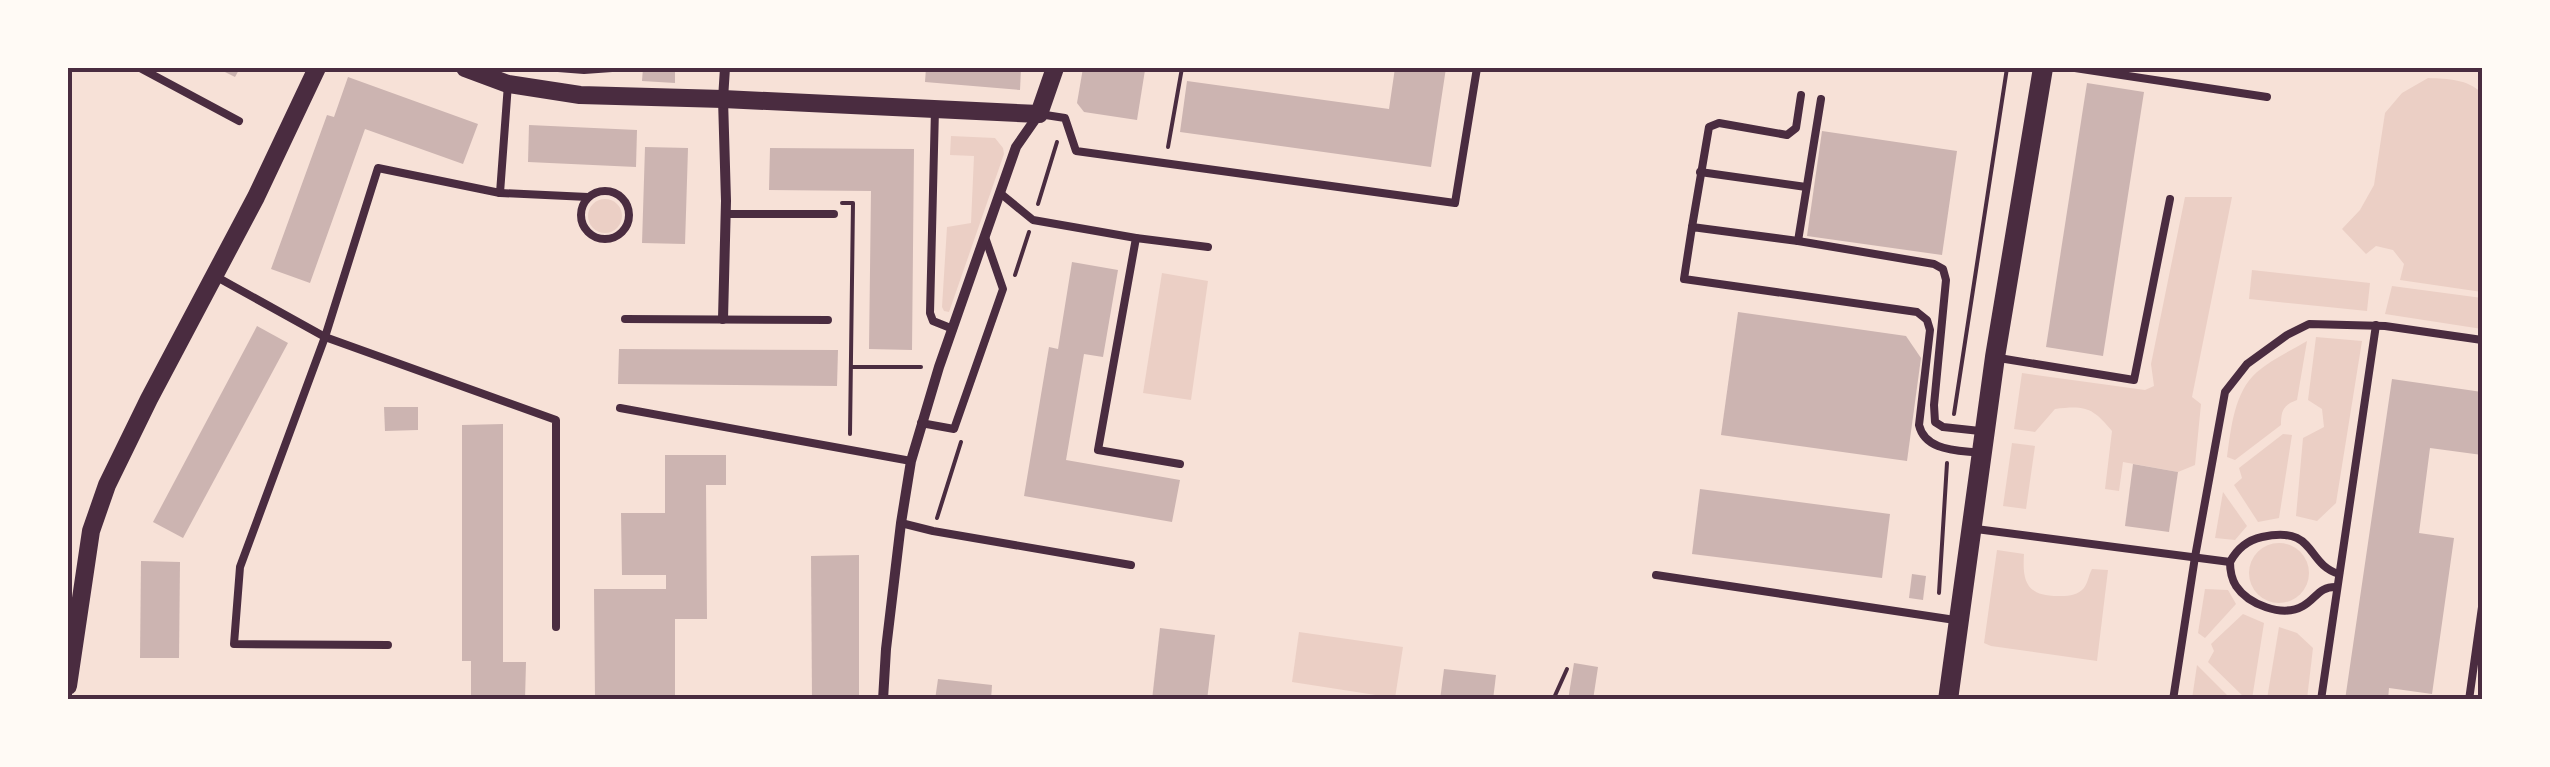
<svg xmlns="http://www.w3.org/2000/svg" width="2550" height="767" viewBox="0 0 2550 767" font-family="Raleway,sans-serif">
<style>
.green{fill:#ebcfc5}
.building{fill:#ccb4b1}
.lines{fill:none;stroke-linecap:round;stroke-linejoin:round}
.path{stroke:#4a2c40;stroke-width:4}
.service{stroke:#4a2c40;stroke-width:8}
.minor{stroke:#4a2c40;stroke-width:10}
.tertiary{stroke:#4a2c40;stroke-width:18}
.secondary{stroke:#4a2c40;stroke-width:20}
.neatline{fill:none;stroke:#4a2c40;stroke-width:4}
</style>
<rect width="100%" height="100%" fill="#f7e1d7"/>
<g class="green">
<path d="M 2428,78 C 2449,79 2467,79 2482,93 L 2482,292 L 2400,280 L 2404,264 L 2393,250 L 2376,246 L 2366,254 L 2342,229 L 2360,210 L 2374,185 L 2385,113 L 2402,93 Z"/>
<polygon points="951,136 995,138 1003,148 1004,154 949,312 944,311 942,307 947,227 971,223 974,156 950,155"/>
<path d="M 2185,197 L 2232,197 L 2192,397 L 2201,404 L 2195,465 L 2178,472 L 2123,462 L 2119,491 L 2105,489 L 2112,431 C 2093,408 2086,405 2055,409 L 2035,432 L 2014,429 L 2022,373 L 2145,390 L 2154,386 L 2151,364 Z"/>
<circle cx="605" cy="216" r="17"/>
<polygon points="2252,270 2370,283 2367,311 2249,299"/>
<polygon points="1162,273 1208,281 1191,400 1143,393"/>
<polygon points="2392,286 2482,298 2482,329 2385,314"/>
<polygon points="2316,337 2362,341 2336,503 2317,521 2296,516 2303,438 2324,427 2322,409 2308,400"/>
<path d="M 2307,341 L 2297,400 C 2283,405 2281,411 2281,425 L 2235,460 L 2227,457 C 2231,429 2234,392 2257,372 C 2271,360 2290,351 2307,341 Z"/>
<polygon points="2283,434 2292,435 2279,518 2258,522 2234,485 2242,478 2239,468"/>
<polygon points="2012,443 2035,446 2026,509 2003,506"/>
<polygon points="2223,492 2247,526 2235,540 2215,538"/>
<circle cx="2279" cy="573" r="30"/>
<path d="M 1997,550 L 2024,554 C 2022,582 2027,596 2058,596 C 2067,596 2075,596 2082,590 C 2088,585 2088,576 2092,569 L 2108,570 L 2097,661 L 1991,646 L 1984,643 Z"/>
<polygon points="2205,589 2228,590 2236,604 2205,638 2198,633"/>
<polygon points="2243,614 2264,623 2252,699 2246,699 2208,662 2214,651 2211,644"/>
<polygon points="2279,627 2297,633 2313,648 2307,699 2267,699"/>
<polygon points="1299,632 1403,647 1395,698 1292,682"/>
<polygon points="2197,665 2231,699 2192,699"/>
</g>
<g class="building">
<polygon points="217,68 240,68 235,77"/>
<polygon points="643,68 675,68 675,83 642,81"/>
<polygon points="926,68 1021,68 1020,90 925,82"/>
<polygon points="1083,68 1138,68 1145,70 1137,120 1084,112 1077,103"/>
<polygon points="1395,68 1446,68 1431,167 1180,132 1187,81 1389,109"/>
<polygon points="348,77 478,124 463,164 365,129 310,283 271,269 327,115 334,117"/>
<polygon points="2087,83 2144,92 2103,356 2046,347"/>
<polygon points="529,125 637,130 636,167 528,162"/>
<polygon points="1822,131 1957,151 1942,255 1807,236"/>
<polygon points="645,147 688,148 685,244 642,243"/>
<polygon points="770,148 914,149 912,350 869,349 871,191 769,190"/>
<polygon points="1072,262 1118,270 1103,357 1084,354 1066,460 1180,480 1172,522 1024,496 1049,347 1058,349"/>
<polygon points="1738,312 1906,336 1921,358 1907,461 1721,435"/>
<polygon points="257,326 288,343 183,538 153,522"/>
<polygon points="619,349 838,350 837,386 618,384"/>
<polygon points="2392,379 2482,392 2482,455 2430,448 2419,533 2454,538 2432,694 2389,688 2388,700 2345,700"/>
<polygon points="384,407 418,407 418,430 385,431"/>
<polygon points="503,424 503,662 526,662 525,700 471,700 471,661 462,661 462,425"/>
<polygon points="665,455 726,455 726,485 706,485 707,619 675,619 675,700 595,700 594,589 666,589 666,575 622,575 621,513 665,513"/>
<polygon points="2133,464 2178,472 2169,532 2125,526"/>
<polygon points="1700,489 1890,514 1882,578 1692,554"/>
<polygon points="859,555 859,700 812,700 811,556"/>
<polygon points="141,561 180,562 179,658 140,658"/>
<polygon points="1912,574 1926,576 1923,600 1909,598"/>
<polygon points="1160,628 1215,635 1207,700 1152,700"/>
<polygon points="1574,663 1598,667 1593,700 1568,700"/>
<polygon points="1444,669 1496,675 1493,700 1440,700"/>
<polygon points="938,679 992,685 991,700 935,700"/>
</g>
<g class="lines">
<g class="path">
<polyline points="1168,147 1182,68"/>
<polyline points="842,203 853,203 850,434"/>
<polyline points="1038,204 1057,142"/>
<polyline points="1015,275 1029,232"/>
<polyline points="851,367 921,367"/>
<polyline points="1954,414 2007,68"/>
<polyline points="937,518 961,442"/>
<polyline points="1939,593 1947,463"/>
<polyline points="1553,700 1567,669"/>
</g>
<g class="service">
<polyline points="140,68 239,121"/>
<polyline points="558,68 584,70 612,68"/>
<polyline points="2075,68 2267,97"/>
<path d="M 1821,99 L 1798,241 L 1692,227 L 1684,279 L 1917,312 L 1927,320 L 1930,330 L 1919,425 C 1925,451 1957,450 1979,453"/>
<polyline points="935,109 930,313 933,321 953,329"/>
<polyline points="1039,114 1065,118 1076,151 1455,203 1477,68"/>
<polyline points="1700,172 1806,187"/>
<circle cx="605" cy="215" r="24"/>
<polyline points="500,193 588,197"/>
<polyline points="1000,193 1033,220 1136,238 1208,247"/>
<polyline points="726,214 834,214"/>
<polyline points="1692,227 1709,127 1719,123 1787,135 1796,128 1801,95"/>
<polyline points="1136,238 1098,450 1180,464"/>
<polyline points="1798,241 1934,264 1943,269 1946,280 1934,405 1935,422 1943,427 1980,431"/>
<polyline points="215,276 325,337 556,420 556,627"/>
<polyline points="625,319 828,320"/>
<polyline points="1999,358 2134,380 2170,199"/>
<polyline points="620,408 911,461"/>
<polyline points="921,423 954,429 1003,289 985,237"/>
<polyline points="901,523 933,531 1131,565"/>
<path d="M 1976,529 L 2230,562 C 2237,549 2248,540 2262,537 C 2317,525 2305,564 2339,574"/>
<path d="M 2230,562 C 2230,570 2231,578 2236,586 C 2248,604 2282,618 2303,606 C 2316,599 2319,586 2337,587"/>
<polyline points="1656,575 1955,620"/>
<polyline points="388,645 234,644 240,567 325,337 378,168 500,193 508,84"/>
<polyline points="2173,700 2195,557 2225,392 2247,364 2287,335 2309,324 2385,326 2482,340"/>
<polyline points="2321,700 2376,325"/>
<polyline points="2469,700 2482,607"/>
</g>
<g class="minor">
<polyline points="723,319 726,201 723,99 725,68"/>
<polyline points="883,700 886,649 901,523 911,461 939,367 1016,147 1039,114"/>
</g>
<g class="tertiary">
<polyline points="465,68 508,84 580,95 723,99 1039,114 1055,68"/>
<polyline points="68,686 91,531 107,485 149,399 256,197 317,68"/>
</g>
<polyline class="secondary" points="1948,700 1995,357 2043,68"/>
</g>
<rect width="2550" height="767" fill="none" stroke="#fffaf5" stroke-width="140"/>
<rect x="70" y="70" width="2410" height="627" class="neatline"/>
</svg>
